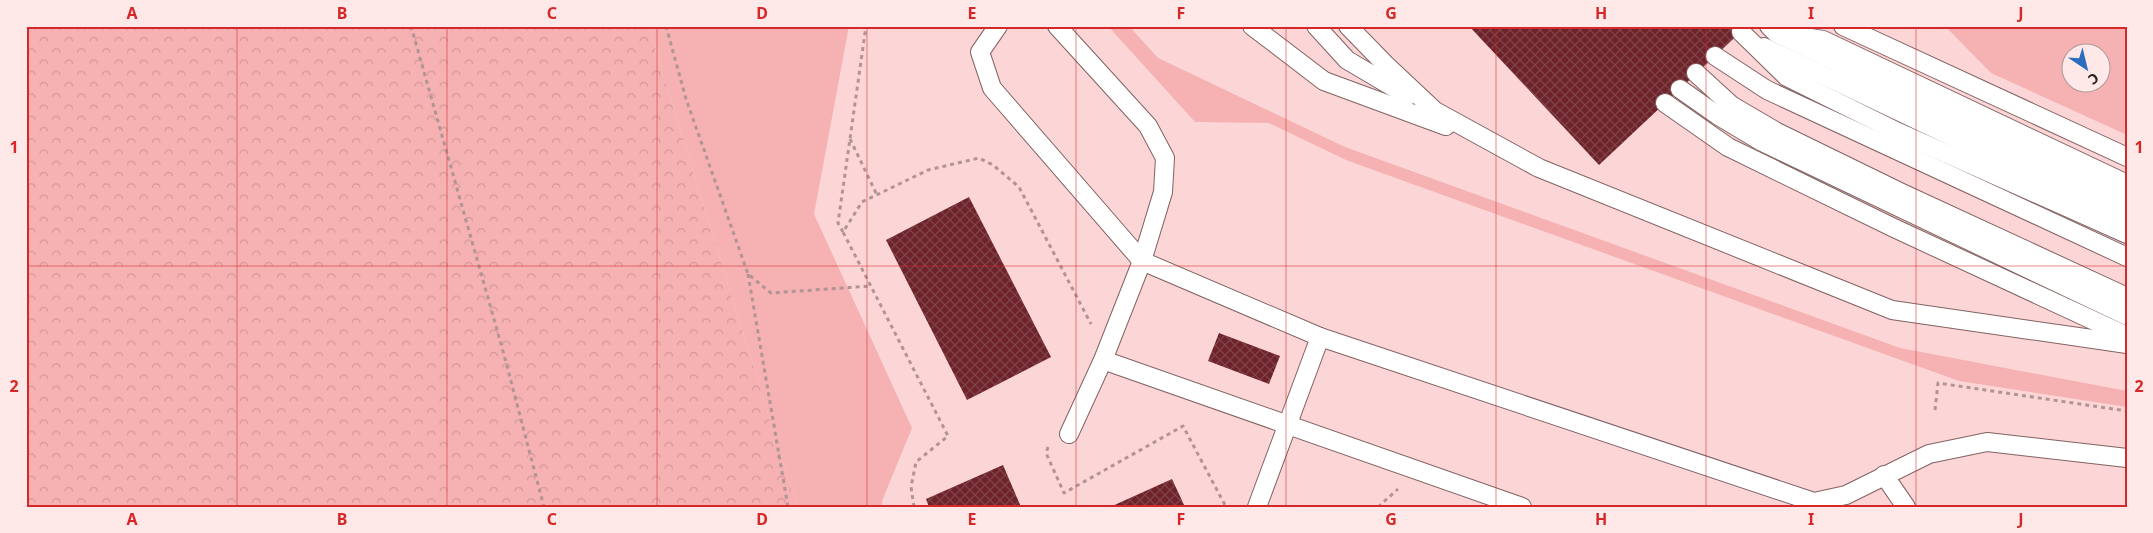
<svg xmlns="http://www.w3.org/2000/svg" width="2153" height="533" viewBox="0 0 2153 533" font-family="'Noto Sans',sans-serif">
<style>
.grass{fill:#f6b1b2;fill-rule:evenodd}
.forest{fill:url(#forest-crowns)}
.building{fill:url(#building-cross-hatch)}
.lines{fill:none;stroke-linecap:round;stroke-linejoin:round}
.service-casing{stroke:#826262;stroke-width:20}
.path{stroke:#b19494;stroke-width:3;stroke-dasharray:4 4;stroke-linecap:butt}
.service{stroke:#fff;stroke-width:18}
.grid{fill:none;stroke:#d62828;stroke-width:1;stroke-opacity:0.55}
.neatline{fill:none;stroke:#d62828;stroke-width:2}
.grid-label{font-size:16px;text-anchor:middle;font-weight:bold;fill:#d62828}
</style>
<defs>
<pattern id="forest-crowns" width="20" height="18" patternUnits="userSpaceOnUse" patternTransform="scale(1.25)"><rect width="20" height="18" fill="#f6b1b2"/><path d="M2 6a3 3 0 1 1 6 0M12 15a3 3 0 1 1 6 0" fill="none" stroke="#d39899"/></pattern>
<pattern id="building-cross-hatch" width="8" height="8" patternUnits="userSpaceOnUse" patternTransform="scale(1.25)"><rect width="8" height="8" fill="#6e232b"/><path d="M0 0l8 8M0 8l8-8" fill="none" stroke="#7e4248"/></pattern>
</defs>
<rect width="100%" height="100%" fill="#fcd6d6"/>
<g class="grass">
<polygon points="648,26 849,26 814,214 912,428 882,501 882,507 797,507"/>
<polygon points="1108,26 1129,26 1158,58 1345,147 1900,348 2127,391 2127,407 1959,381 1346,160 1269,123 1195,122"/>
<path d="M 1945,26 L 2127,26 L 2127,135 L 1991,73 ZM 2070,52 L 2100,52 L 2100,82 L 2070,82 Z"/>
</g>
<polygon class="forest" points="26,26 648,26 797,507 26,507"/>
<g class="building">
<polygon points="1469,26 1747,26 1599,165"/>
<polygon points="969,197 1051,357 967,400 886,240"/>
<polygon points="1219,333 1280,356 1269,384 1208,361"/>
<polygon points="1003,465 1021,507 929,507 926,499"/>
<polygon points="1172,479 1185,507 1110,507"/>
</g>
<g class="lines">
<defs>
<g id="service">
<polyline points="998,26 980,52 992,88 1142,261 1320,337 1814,502 1846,495 1929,454 1987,442 2127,458"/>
<polyline points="1057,26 1148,126 1165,158 1163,192 1142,261 1103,360 1069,434"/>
<polyline points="1252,26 1324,81 1446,126"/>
<polyline points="1316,26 1347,60 1408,96"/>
<polyline points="1348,26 1385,64 1435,111 1539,168 1892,310 2127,344"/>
<polyline points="1769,26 1776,33 2127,202"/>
<polyline points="1843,26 2127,157"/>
<polyline points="1741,32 1787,77 1898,132 2127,234"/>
<polyline points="1792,35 1823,40 2127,184"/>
<polyline points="1764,47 2127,220"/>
<polyline points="1715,56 1767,90 2127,257"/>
<polyline points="1696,73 1731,105 1777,132 1902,193 2127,297"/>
<polyline points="1680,89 1717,115 1762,142 2127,316"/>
<polyline points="1665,103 1728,147 1894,228 2127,336"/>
<polyline points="1103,360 1522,507"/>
<polyline points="1884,475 1906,507"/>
<polyline points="1257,507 1320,337"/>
</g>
</defs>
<use href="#service" class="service-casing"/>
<g class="path">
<polyline points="411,26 503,351 544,507"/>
<polyline points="666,26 686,99 748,274 771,293 871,286"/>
<polyline points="850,139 877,195"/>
<polyline points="843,232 838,223 866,26"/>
<polyline points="748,274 788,507"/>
<polyline points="1935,410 1938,383 2127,411"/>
<polyline points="1048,447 1046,453 1064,493 1183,426 1226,507"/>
<polyline points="914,507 911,487 916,462 948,436 843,232 862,202 928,170 979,158 993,165 1019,187 1091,324"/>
<polyline points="1378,507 1398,489"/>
</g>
<use href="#service" class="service"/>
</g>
<path class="grid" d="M 237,26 L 237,507M 447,26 L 447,507M 657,26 L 657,507M 867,26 L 867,507M 1076,26 L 1076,507M 1286,26 L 1286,507M 1496,26 L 1496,507M 1706,26 L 1706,507M 1916,26 L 1916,507M 26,266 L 2127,266"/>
<rect width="2153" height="533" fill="none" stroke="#ffe8e8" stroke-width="55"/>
<g transform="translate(2086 68) rotate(145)"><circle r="24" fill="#ffe8e8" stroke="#ab9898"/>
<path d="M0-4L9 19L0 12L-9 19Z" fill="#2a6cbe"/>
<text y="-8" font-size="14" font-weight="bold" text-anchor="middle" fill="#2c1f1f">С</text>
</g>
<rect x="28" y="28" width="2098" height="478" class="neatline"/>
<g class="grid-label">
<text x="132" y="19">A</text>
<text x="342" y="19">B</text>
<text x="552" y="19">C</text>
<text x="762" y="19">D</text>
<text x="972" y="19">E</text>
<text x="1181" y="19">F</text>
<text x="1391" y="19">G</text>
<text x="1601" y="19">H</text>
<text x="1811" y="19">I</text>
<text x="2021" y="19">J</text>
<text x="14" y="153">1</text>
<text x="2139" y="153">1</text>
<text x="14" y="392">2</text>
<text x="2139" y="392">2</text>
<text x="132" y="525">A</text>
<text x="342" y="525">B</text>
<text x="552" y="525">C</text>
<text x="762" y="525">D</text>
<text x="972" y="525">E</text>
<text x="1181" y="525">F</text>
<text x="1391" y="525">G</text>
<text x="1601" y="525">H</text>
<text x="1811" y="525">I</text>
<text x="2021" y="525">J</text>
</g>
</svg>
